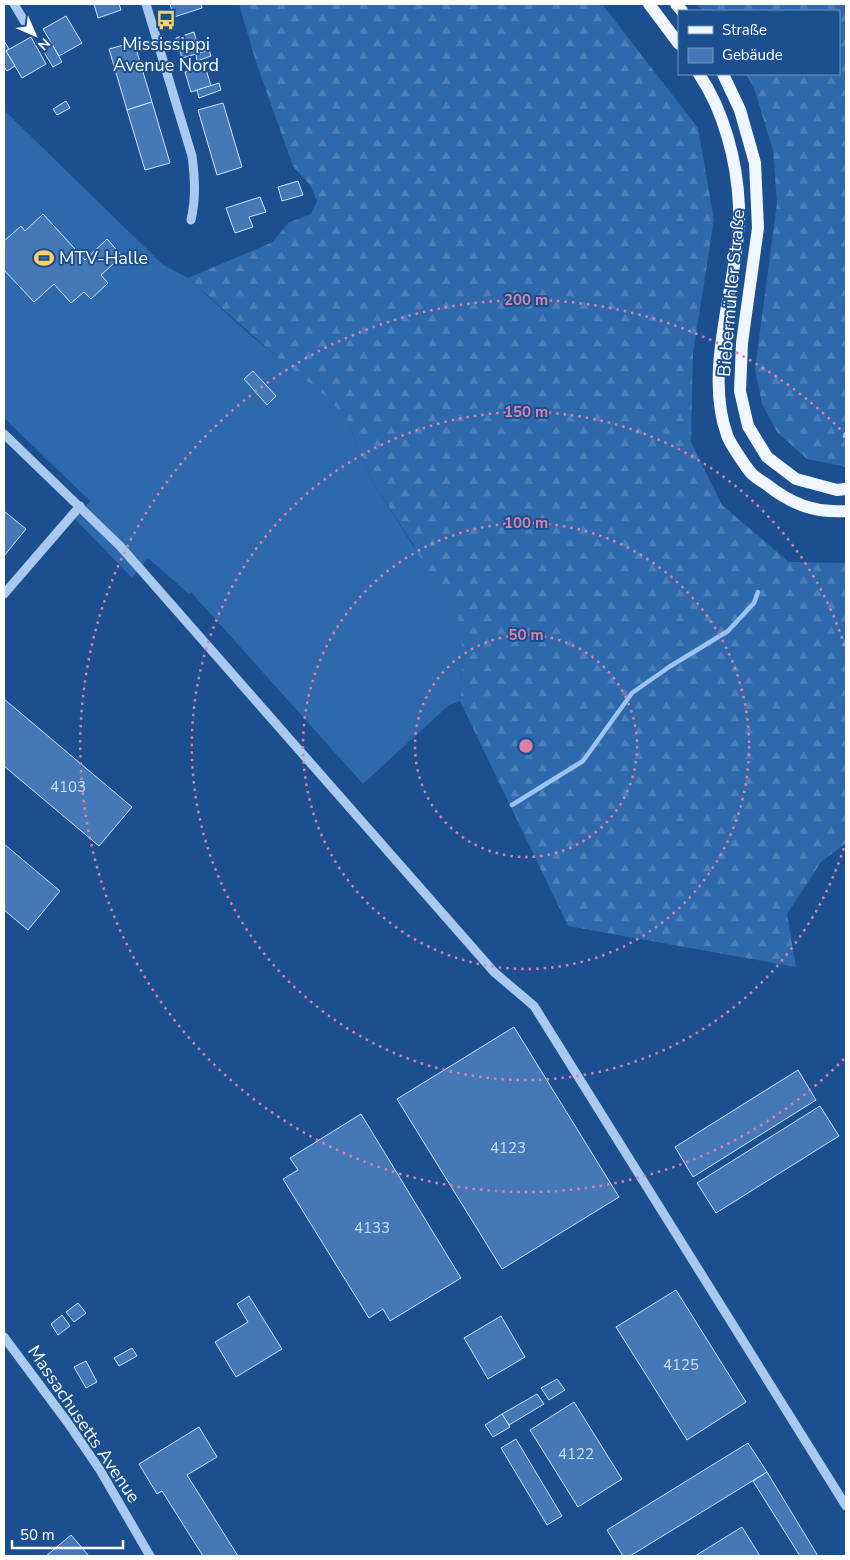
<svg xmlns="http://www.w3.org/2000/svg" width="850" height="1560" viewBox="0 0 850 1560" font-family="'Nunito Sans',sans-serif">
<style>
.forest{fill:url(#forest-firs)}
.garden{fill:#2e69ad}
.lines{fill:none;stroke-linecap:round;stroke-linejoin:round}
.stream{stroke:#9cc4f0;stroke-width:4.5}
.building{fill:#4478b7;stroke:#cfe3fa}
.minor{stroke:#a9c9ee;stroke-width:9}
.major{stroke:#f0f6ff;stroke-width:12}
.ring{fill:none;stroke:#dd80a5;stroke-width:2.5;stroke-dasharray:2.5 5}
.labels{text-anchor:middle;stroke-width:4;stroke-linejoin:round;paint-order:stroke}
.number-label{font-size:15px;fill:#d0dded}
.poi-label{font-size:18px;fill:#fff;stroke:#1b4f8f}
.street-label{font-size:18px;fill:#fff;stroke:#1b4f8f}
.centre{fill:#dd80a5;stroke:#1b4f8f;stroke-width:2.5}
.ring-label{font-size:15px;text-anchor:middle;font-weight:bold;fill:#dd80a5;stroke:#1b4f8f;stroke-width:4;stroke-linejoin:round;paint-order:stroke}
</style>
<defs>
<pattern id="forest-firs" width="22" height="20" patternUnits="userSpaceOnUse" patternTransform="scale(1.25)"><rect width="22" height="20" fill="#2e69ad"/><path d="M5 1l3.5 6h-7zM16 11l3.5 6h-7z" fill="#4d80b9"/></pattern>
</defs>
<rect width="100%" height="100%" fill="#1b4f8f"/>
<g class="forest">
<polygon points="239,4 602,4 698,128 714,220 693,353 691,442 722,505 789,562 846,563 846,843 821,862 787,914 796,967 568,926 460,701 463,653 413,544 371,479 347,419 188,278 273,242 288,223 311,214 317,201 310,185 293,166 256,62"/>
<polygon points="697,4 846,4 846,467 807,459 777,432 762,404 755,369 777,203 773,150 754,88 746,74 839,74 839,11 703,11"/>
</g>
<polygon class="garden" points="4,110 162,264 188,278 249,334 328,398 347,419 371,479 458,617 463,653 460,701 449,705 363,784 191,592 189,594 148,558 132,578 75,519 90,501 4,418"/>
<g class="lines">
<g class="stream">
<polyline points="845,436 846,434"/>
<polyline points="512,805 583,761 632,693 669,667 728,631 754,603 758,592"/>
</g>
</g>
<g class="building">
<polygon points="94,4 119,4 121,10 98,18"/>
<polygon points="170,4 201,4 202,8 174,17"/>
<polygon points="66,16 82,43 59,56 43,29"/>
<polygon points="194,32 200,53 182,58 176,38"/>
<polygon points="31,37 46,64 22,78 6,51"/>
<polygon points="4,41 9,49 6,51 15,66 7,71 4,67"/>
<polygon points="134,42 152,102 127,110 109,49"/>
<polygon points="52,44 62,62 53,67 42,49"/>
<polygon points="209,50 211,56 197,61 196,54"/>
<polygon points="205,66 211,86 191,92 185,72"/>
<polygon points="219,83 221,90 199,98 197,90"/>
<polygon points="66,101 70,108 57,115 53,109"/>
<polygon points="152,102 170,163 145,170 127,110"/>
<polygon points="223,103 242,167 217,175 198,110"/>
<polygon points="298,181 303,195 282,201 278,187"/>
<polygon points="260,197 266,212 249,217 253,227 235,233 226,208"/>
<polygon points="43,214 85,260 107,239 122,256 101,275 108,283 91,299 84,292 71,303 54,284 34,302 4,270 4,241 21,226 25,231"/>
<polygon points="253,371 276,396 267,405 244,379"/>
<polygon points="4,511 26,529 4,556"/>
<polygon points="4,699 132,807 99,846 4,766"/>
<polygon points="4,844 60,891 28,930 4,910"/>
<polygon points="514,1027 619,1197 502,1269 397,1099"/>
<polygon points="798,1070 816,1100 693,1177 675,1147"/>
<polygon points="820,1106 839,1136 716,1213 697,1183"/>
<polygon points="361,1114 461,1278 390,1321 383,1309 369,1318 283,1179 298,1170 290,1158"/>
<polygon points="676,1290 746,1402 687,1440 616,1327"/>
<polygon points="249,1296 282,1349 236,1377 215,1342 248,1322 237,1304"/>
<polygon points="78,1303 86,1313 74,1322 66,1312"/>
<polygon points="62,1315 70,1326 58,1335 51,1324"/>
<polygon points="501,1316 525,1357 488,1379 464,1338"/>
<polygon points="132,1348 137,1356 119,1366 114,1358"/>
<polygon points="86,1361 97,1382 86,1388 74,1367"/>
<polygon points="557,1379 565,1390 549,1400 541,1388"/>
<polygon points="537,1394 544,1404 509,1425 502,1414"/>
<polygon points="574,1402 622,1479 578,1507 530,1430"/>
<polygon points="502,1414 510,1427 493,1437 485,1425"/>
<polygon points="199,1427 217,1457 187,1475 238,1556 203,1556 162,1491 157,1494 139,1464"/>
<polygon points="516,1439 562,1516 547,1525 501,1448"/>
<polygon points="748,1443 767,1472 630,1556 623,1556 607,1530"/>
<polygon points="767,1472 818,1556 800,1556 753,1481"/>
<polygon points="742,1527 760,1556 695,1556"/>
<polygon points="71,1535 89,1556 46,1556"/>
</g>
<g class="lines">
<g class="minor">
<polyline points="14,4 26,24"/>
<path d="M 146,4 L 192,156 C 195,179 196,198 191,220"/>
<polyline points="4,434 120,546 494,972 534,1006 846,1506"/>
<polyline points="4,594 80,506"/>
<polyline points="4,1337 68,1423 100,1470 150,1556"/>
</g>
<g class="major">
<polyline points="649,4 679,44"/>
<polyline points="676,4 682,11"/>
<path d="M 699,74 C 724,111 737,161 739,206 C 741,278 702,366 727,435 C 729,442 746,467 751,473 C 755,477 761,481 766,484 C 791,504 814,513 846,511"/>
<polyline points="723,74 740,110 755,163 758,228 742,343 740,391 748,426 767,457 796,479 837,490 846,489"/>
</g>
</g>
<g class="ring">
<circle cx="526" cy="746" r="111"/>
<circle cx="526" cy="746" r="223"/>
<path d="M846 841A334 334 0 1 1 846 651"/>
<path d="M844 1059A446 446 0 1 1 844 433"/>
</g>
<defs>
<symbol id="bus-bare" viewBox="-9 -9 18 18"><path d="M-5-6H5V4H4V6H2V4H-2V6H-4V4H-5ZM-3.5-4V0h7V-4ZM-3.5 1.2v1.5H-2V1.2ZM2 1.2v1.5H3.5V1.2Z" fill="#ffd166" stroke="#1b4f8f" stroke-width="2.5" paint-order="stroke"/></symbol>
<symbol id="stadium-bare" viewBox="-9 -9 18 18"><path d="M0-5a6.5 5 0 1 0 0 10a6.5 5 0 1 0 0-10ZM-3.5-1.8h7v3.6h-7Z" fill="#ffd166" stroke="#1b4f8f" stroke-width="2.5" paint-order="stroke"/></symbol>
</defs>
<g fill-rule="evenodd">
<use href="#bus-bare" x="152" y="6" width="28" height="28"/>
<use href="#stadium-bare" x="30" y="244" width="28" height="28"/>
</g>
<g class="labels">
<g class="number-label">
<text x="68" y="792">4103</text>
<text x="508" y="1153">4123</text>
<text x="372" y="1233">4133</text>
<text x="681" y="1370">4125</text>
<text x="576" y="1459">4122</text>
</g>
<g class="poi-label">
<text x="166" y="50">Mississippi<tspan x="166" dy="21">Avenue Nord</tspan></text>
<text x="59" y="264" text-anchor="start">MTV-Halle</text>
</g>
<g class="street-label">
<text transform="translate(731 293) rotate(-85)" y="6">Biebermühler Straße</text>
<text transform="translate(84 1424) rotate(56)" y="6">Massachusetts Avenue</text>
</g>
</g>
<circle cx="526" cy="746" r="8" class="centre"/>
<g class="ring-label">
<text x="526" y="305">200 m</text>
<text x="526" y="417">150 m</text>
<text x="526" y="528">100 m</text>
<text x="526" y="640">50 m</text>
</g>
<rect width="850" height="1560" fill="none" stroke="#ffffff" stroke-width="10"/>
<rect x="678" y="10" width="162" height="65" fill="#1b4f8f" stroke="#7695bc"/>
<rect x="688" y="26" width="25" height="8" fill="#f0f6ff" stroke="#7695bc"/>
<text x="722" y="35" font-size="15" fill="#ffffff">Straße</text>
<rect x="688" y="48" width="25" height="15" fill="#4478b7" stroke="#7695bc"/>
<text x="722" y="60" font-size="15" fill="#ffffff">Gebäude</text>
<g transform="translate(35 35) rotate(135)" stroke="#1b4f8f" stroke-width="4" paint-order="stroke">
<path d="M0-4L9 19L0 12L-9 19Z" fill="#ffffff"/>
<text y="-8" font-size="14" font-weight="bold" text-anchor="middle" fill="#ffffff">N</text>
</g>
<path d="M12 1540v8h111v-8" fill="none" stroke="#ffffff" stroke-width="2.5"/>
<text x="20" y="1540" font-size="15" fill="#ffffff" stroke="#1b4f8f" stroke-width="4" paint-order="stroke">50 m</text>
</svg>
